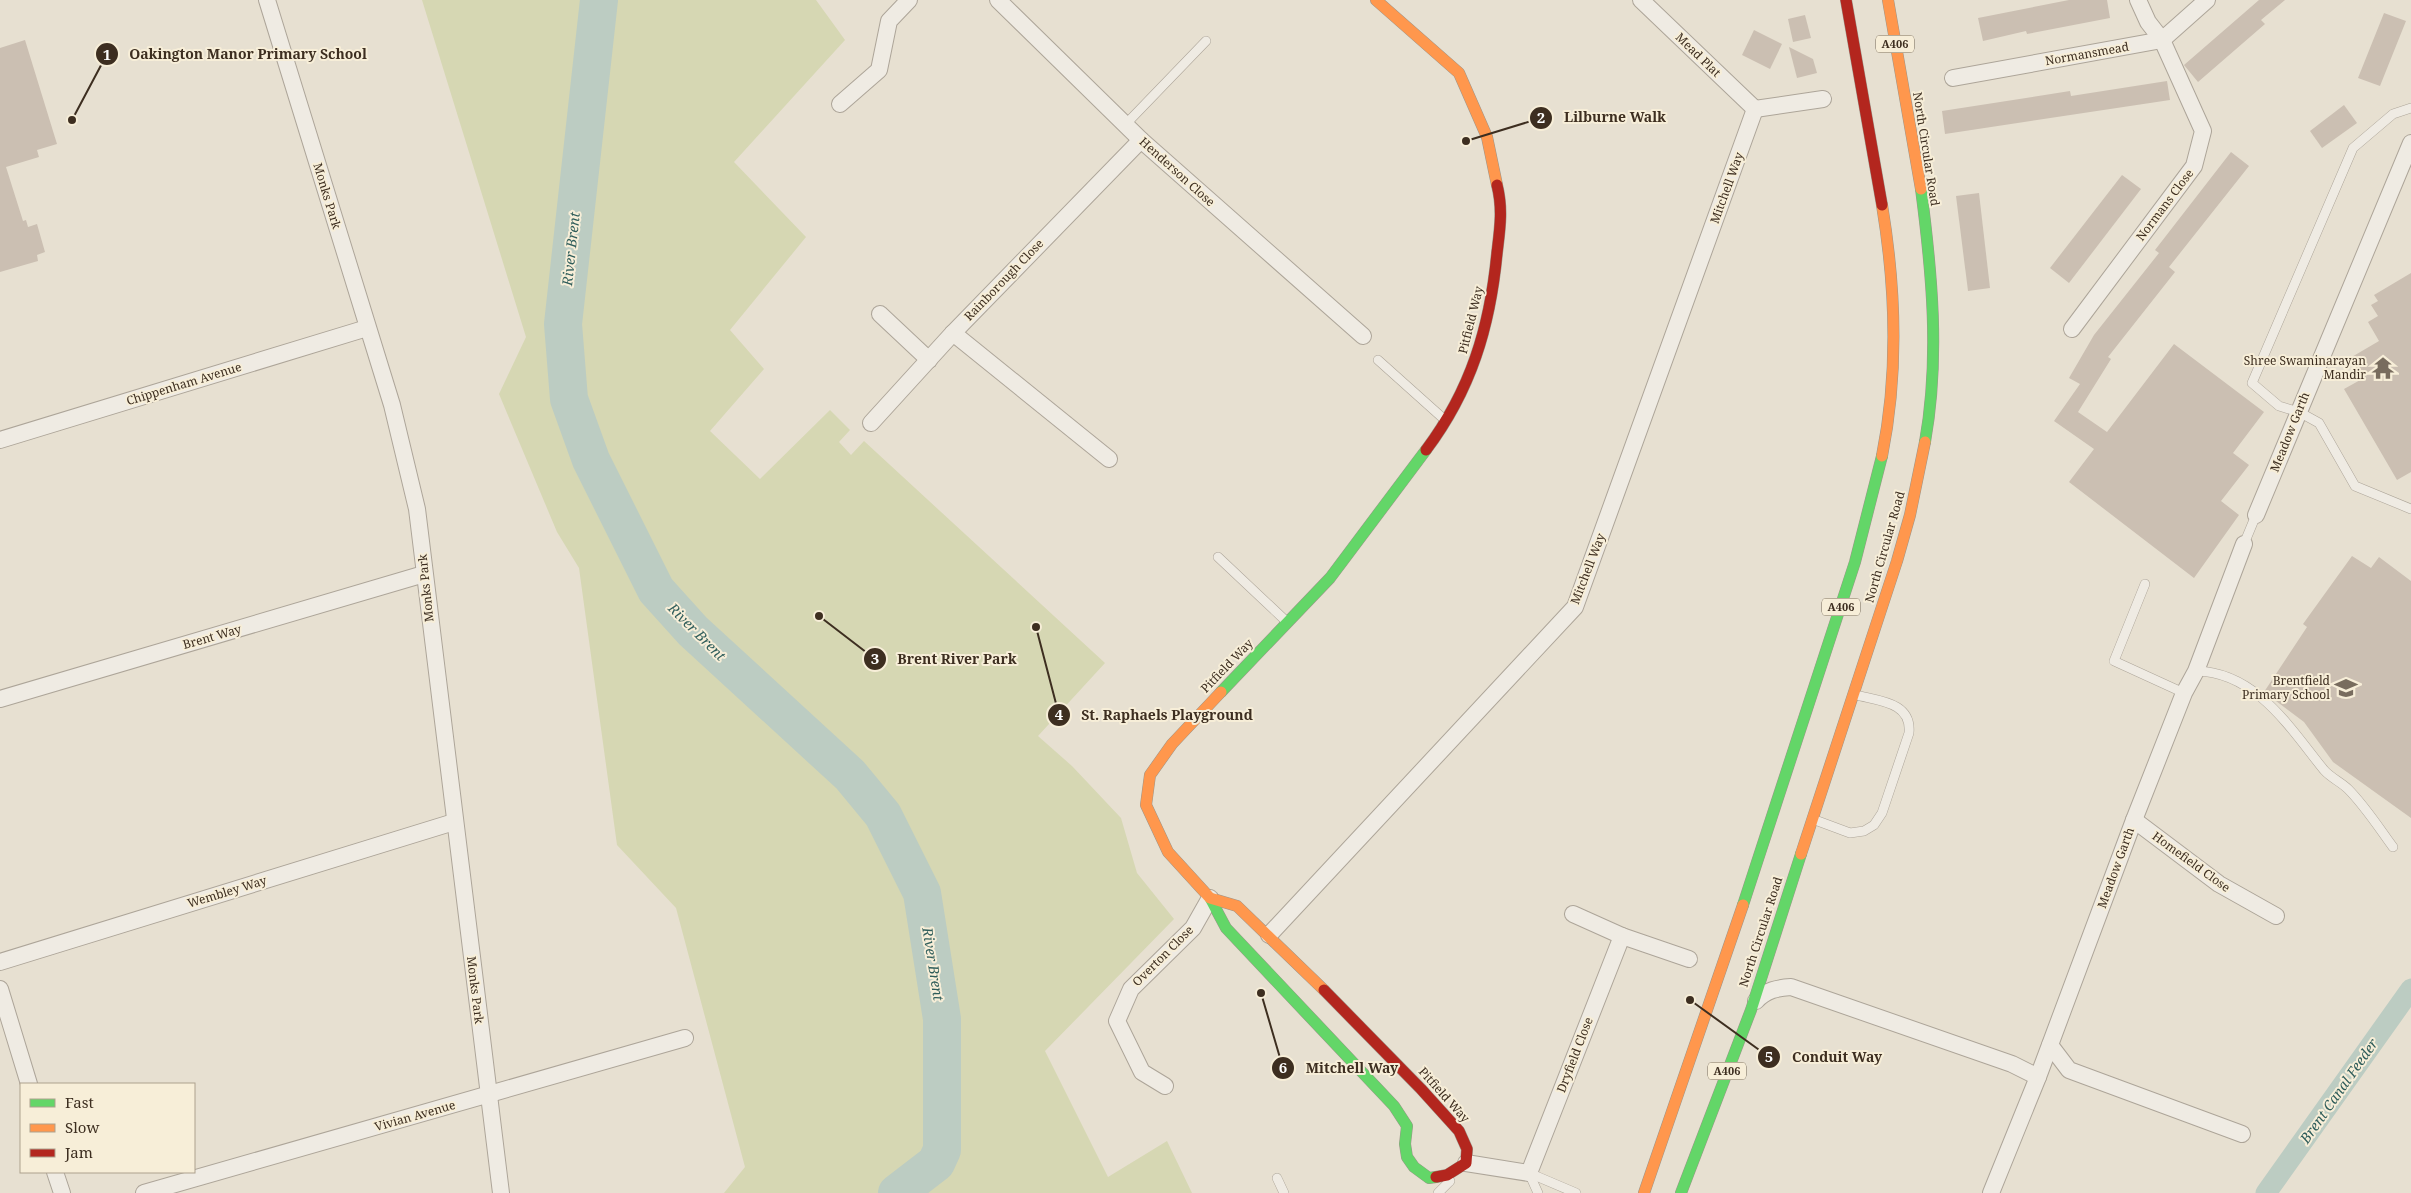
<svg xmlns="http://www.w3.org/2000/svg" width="2411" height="1193" viewBox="0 0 2411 1193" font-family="'Noto Serif',serif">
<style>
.green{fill:#d6d7b3}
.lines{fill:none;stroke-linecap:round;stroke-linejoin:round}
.canal{stroke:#bcccc2;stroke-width:21}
.river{stroke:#bcccc2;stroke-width:38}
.building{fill:#cbbfb2}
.lane-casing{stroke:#ada599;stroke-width:10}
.street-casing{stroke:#ada599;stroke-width:18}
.fast-casing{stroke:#9c958a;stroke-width:12}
.slow-casing{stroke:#9c958a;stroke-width:12}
.jam-casing{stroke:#9c958a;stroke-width:12}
.lane{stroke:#efebe3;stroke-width:9}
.street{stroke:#efebe3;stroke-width:16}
.fast{stroke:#63d668;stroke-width:11}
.slow{stroke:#ff974d;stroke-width:11}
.jam{stroke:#b3261e;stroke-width:11}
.labels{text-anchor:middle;stroke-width:4;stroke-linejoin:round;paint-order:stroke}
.shield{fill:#f7eed8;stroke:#756857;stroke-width:1}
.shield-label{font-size:11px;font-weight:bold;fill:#3d2e20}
.street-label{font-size:12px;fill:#3d2e20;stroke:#f7eed8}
.poi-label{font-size:12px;fill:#3d2e20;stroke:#f7eed8;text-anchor:end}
.water-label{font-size:14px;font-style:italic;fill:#2f5d5a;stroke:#f7eed8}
.leader{fill:none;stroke:#3d2e20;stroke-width:2}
.callout-dot{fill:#3d2e20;stroke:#f7eed8;stroke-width:2}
.mark-label{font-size:15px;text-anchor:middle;font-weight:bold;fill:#fff}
.callout-label{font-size:14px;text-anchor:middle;font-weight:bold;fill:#3d2e20;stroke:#f7eed8;stroke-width:4;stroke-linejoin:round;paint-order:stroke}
</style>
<rect width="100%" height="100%" fill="#e7e0d1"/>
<polygon class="green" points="422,0 816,0 845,40 734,162 806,237 730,330 764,369 710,431 760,479 830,410 850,430 839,442 851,455 864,441 1105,663 1038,736 1072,766 1121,818 1137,873 1174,919 1045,1051 1108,1177 1167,1141 1192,1193 724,1193 745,1167 676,908 617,845 579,568 557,532 499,394 526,337"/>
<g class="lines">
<polyline class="canal" points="2266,1193 2411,989"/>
<polyline class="river" points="599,0 563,324 569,399 591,460 656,590 693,631 850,775 883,815 922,893 942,1019 942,1150 936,1163 897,1193"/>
</g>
<g class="building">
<polygon points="2069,0 2107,0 2110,18 2027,34 2026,31 1983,41 1978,18"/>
<polygon points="2259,0 2285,0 2261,20 2265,24 2198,82 2184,65"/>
<polygon points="2384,13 2406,21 2380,86 2358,78"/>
<polygon points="1805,15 1811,38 1793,42 1788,19"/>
<polygon points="1754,30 1782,44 1770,69 1742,55"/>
<polygon points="25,40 57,144 37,150 39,157 6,167 23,221 26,220 28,227 37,224 45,252 37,255 38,261 0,272 0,48"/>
<polygon points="1789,47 1813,59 1817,73 1797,78"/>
<polygon points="2167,81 2170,100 1945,134 1942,111 2070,91 2071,96"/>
<polygon points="2344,105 2357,123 2322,148 2310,131"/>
<polygon points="2231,152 2249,166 2169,267 2175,272 2108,357 2111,359 2078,412 2107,432 2174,344 2264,412 2233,453 2249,465 2221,501 2239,515 2194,578 2069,482 2094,449 2054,421 2080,384 2069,378 2094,335 2159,253 2155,250"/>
<polygon points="2122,175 2141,189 2069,283 2050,268"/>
<polygon points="1979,193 1990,288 1968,291 1956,196"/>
<polygon points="2411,273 2411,472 2397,480 2344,389 2362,379 2350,358 2379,341 2368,322 2378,316 2371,305 2378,301 2374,295"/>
<polygon points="2352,556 2371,568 2379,557 2411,581 2411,818 2333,762 2304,722 2264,692 2307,627 2303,624"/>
</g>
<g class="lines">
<defs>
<g id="lane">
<polyline points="2411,108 2393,114 2353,148 2252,383 2279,406 2299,412 2319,423 2355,486 2411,509"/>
<polyline points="1125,125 1206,41"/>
<polyline points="1378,360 1445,420"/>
<polyline points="2244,544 2256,515"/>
<polyline points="1218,557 1287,622"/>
<polyline points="2145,584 2114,661 2184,693"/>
<path d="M 2196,671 C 2256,672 2290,728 2324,770 C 2331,778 2341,782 2348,789 C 2365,806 2379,828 2393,847"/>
<path d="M 1815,820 L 1850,833 L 1864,831 L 1874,825 L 1882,813 L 1909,733 C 1912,702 1879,701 1856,695"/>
<polyline points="1529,1173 1576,1193"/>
<polyline points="1529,1173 1538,1193"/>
<polyline points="1277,1178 1284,1193"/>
<polyline points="1438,1193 1450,1181"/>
</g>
<g id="street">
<polyline points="267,0 392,405 417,509 501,1193"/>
<polyline points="998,0 1141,140 1363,336"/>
<polyline points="1641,0 1755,109"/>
<polyline points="1953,78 2162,40 2207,0"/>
<polyline points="840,104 879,70 889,21 909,0"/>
<polyline points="1755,109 1823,99"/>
<polyline points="880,314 929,360"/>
<polyline points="2072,329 2194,166 2203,131 2162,40 2148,22 2138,0"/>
<polyline points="953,333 1109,459"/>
<polyline points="871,423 953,333 1141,140"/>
<polyline points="0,440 367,328"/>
<polyline points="2256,515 2411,143"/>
<polyline points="0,699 424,574"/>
<polyline points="2134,820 2219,884 2276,916"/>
<polyline points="1573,914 1622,936 1689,959"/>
<polyline points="1269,935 1575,607 1755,109"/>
<polyline points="0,962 454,822"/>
<polyline points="0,989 29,1084"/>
<path d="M 1756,1001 C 1766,990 1777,988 1791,987 L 2012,1064 L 2038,1077"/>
<polyline points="2050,1045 2069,1070 2242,1134"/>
<polyline points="1165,1086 1142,1072 1117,1021 1131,989 1193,928 1210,898"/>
<polyline points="1466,1163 1529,1173 1622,936"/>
<polyline points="55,1172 62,1193"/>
<polyline points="144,1193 685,1038"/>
<polyline points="1991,1193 2038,1077 2134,820 2184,693 2196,671 2244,544"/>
</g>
<g id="fast">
<path d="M 1921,189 C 1932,273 1940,358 1925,442"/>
<polyline points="1221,692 1330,578 1426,450"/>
<polyline points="1210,898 1226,928 1394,1106 1407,1126 1405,1144 1407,1157 1414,1167 1429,1178 1436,1177"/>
<polyline points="1743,905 1855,562 1882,456"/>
<polyline points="1681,1193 1751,1010 1801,854"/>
</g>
<g id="slow">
<polyline points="1376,0 1459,73 1487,137 1497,185"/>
<polyline points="1888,0 1921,189"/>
<path d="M 1882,205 C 1896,289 1899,372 1882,456"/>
<polyline points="1221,692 1172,744 1150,775 1146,805 1168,852 1210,898 1237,906 1324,990"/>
<polyline points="1801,854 1897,561 1910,515 1925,442"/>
<polyline points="1644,1193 1743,905"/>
</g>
<g id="jam">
<polyline points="1846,0 1882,205"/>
<path d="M 1426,450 C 1471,390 1490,327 1497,253 C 1500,228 1503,209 1497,185"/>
<polyline points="1324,990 1421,1089 1459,1131 1467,1149 1466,1163 1447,1175 1436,1177"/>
</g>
</defs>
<use href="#lane" class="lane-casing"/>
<use href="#street" class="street-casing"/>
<use href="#fast" class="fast-casing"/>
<use href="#slow" class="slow-casing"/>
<use href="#jam" class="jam-casing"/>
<use href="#lane" class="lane"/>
<use href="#street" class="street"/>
<use href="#fast" class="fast"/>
<use href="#slow" class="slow"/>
<use href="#jam" class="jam"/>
</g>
<defs>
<symbol id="temple-bare" viewBox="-9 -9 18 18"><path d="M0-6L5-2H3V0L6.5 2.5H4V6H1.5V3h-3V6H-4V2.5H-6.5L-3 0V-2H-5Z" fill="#786c5e" stroke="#f7eed8" stroke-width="2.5" paint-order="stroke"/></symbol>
<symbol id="school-bare" viewBox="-9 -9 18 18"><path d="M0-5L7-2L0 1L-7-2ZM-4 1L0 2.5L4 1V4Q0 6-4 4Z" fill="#786c5e" stroke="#f7eed8" stroke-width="2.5" paint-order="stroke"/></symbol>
</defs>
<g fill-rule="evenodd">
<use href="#temple-bare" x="2367" y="352" width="32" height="32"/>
<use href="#school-bare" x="2330" y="672" width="32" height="32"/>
</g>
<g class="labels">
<g class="shield">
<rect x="1876" y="35.5" width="38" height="17" rx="4"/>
<rect x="1822" y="598.5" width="38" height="17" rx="4"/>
<rect x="1708" y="1062.5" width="38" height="17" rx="4"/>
</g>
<g class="shield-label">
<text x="1895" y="48">A406</text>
<text x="1841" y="611">A406</text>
<text x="1727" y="1075">A406</text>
</g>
<g class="street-label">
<text transform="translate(2087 54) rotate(-10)" y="4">Normansmead</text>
<text transform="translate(1698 55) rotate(44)" y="4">Mead Plat</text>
<text transform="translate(1926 149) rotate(81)" y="4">North Circular Road</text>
<text transform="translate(1177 172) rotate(42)" y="4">Henderson Close</text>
<text transform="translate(1727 188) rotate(-70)" y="4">Mitchell Way</text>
<text transform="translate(327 196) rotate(73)" y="4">Monks Park</text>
<text transform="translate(2165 205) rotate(-53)" y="4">Normans Close</text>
<text transform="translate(1004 280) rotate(-46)" y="4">Rainborough Close</text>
<text transform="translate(1471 320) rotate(-76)" y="4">Pitfield Way</text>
<text transform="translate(184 384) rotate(-17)" y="4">Chippenham Avenue</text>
<text transform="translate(2290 432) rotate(-68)" y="4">Meadow Garth</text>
<text transform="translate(1885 547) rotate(-74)" y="4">North Circular Road</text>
<text transform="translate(1588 569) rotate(-69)" y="4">Mitchell Way</text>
<text transform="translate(426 588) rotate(-96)" y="4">Monks Park</text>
<text transform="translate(212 637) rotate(-16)" y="4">Brent Way</text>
<text transform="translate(1227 666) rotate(-46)" y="4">Pitfield Way</text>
<text transform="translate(2191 862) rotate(36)" y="4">Homefield Close</text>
<text transform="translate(2116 868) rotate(-70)" y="4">Meadow Garth</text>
<text transform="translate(227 892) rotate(-17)" y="4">Wembley Way</text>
<text transform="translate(1761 932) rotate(-72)" y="4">North Circular Road</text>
<text transform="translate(1163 956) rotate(-45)" y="4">Overton Close</text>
<text transform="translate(475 990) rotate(83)" y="4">Monks Park</text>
<text transform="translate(1575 1055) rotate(-69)" y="4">Dryfield Close</text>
<text transform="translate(1444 1095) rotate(48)" y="4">Pitfield Way</text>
<text transform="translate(415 1116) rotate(-16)" y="4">Vivian Avenue</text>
</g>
<g class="poi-label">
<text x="2366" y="365">Shree Swaminarayan<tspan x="2366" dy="14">Mandir</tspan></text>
<text x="2330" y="685">Brentfield<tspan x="2330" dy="14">Primary School</tspan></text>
</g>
<g class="water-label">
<text transform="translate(571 249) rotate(-84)" y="5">River Brent</text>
<text transform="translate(697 632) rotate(45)" y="5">River Brent</text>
<text transform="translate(933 964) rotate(81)" y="5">River Brent</text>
<text transform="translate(2339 1091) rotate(-55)" y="5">Brent Canal Feeder</text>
</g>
</g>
<path class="leader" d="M72 120L107 54M1466 141L1541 118M819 616L875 659M1036 627L1059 715M1690 1000L1769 1057M1261 993L1283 1068"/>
<g class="callout-dot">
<circle cx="72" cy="120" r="5"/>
<circle cx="1466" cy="141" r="5"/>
<circle cx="819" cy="616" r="5"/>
<circle cx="1036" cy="627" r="5"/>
<circle cx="1690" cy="1000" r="5"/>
<circle cx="1261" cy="993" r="5"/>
<circle cx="107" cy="54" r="12"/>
<circle cx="1541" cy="118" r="12"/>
<circle cx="875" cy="659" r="12"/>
<circle cx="1059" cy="715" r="12"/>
<circle cx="1769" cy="1057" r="12"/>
<circle cx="1283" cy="1068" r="12"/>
</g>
<g class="mark-label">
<text x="107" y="60">1</text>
<text x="1541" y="123">2</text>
<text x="875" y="664">3</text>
<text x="1059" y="720">4</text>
<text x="1769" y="1062">5</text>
<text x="1283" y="1073">6</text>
</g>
<g class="callout-label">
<text x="248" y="59">Oakington Manor Primary School</text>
<text x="1615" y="122">Lilburne Walk</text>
<text x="957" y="664">Brent River Park</text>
<text x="1167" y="720">St. Raphaels Playground</text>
<text x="1837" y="1062">Conduit Way</text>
<text x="1352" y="1073">Mitchell Way</text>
</g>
<rect x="20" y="1083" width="175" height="90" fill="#f7eed8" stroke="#ada18e"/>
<rect x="30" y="1099" width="25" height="8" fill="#63d668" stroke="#ada18e"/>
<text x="65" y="1108" font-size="15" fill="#3d2e20">Fast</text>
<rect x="30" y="1124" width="25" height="8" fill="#ff974d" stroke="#ada18e"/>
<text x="65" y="1133" font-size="15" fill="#3d2e20">Slow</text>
<rect x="30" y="1149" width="25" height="8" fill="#b3261e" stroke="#ada18e"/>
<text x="65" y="1158" font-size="15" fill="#3d2e20">Jam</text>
</svg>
